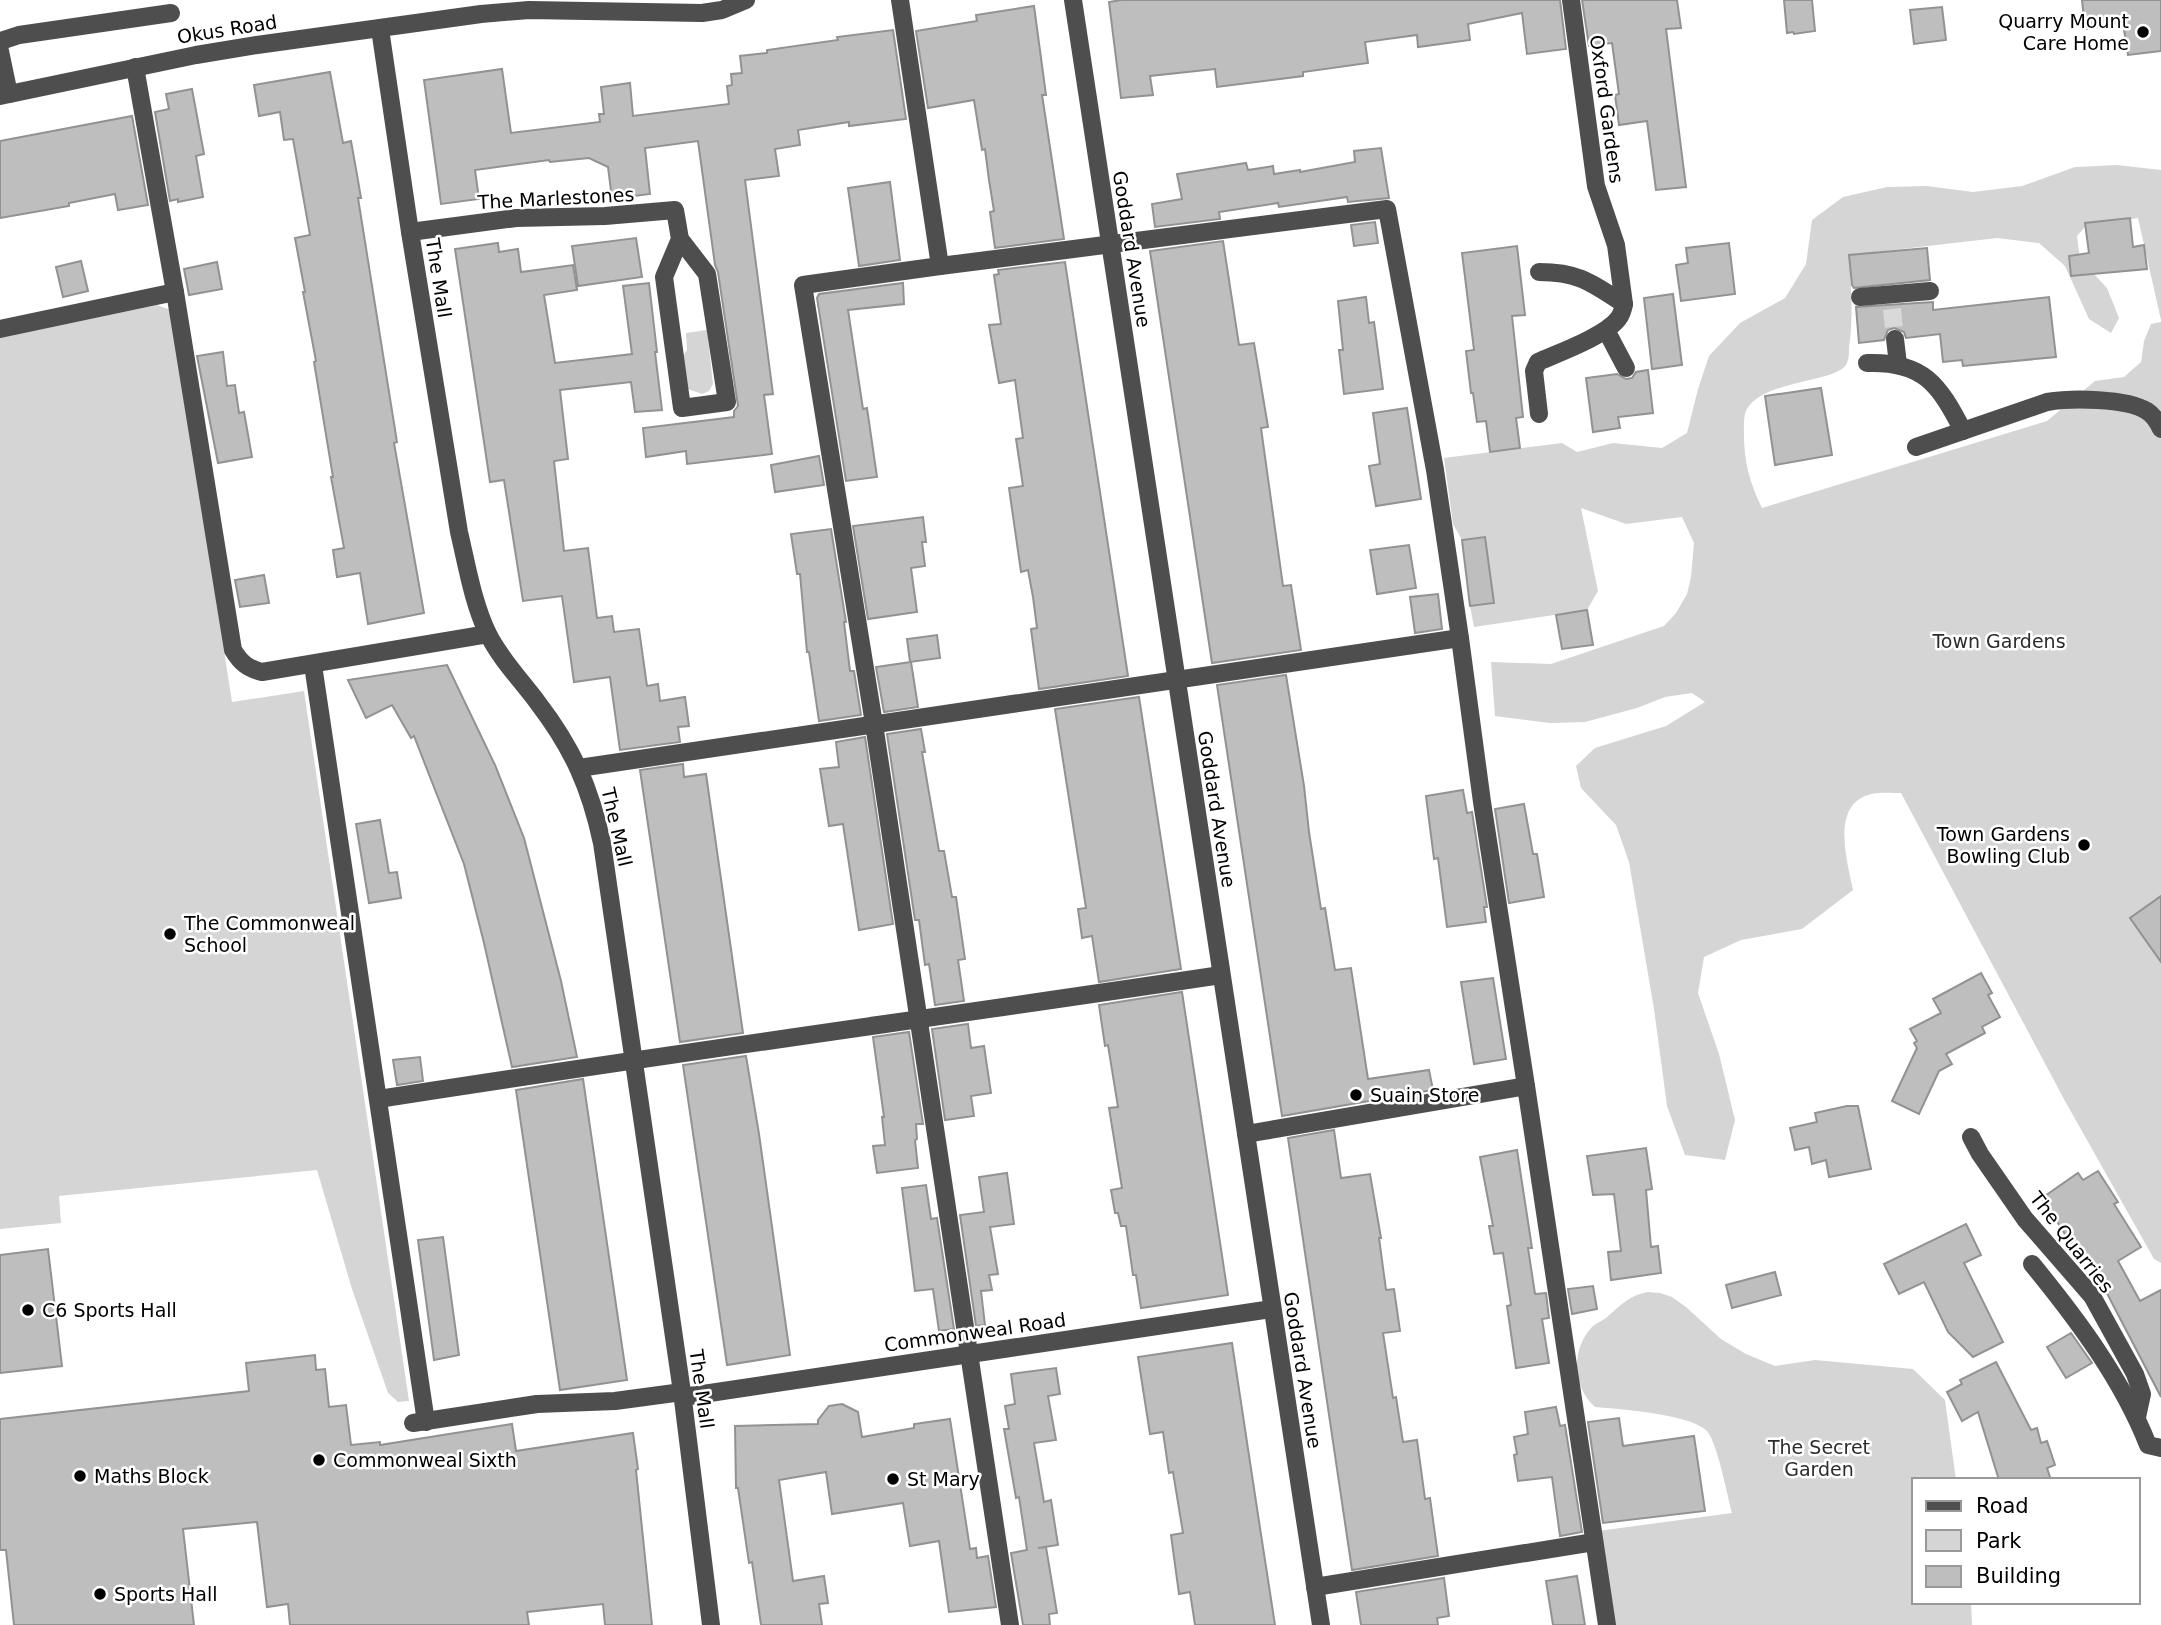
<svg xmlns="http://www.w3.org/2000/svg" width="2161" height="1625" viewBox="0 0 2161 1625" font-family="'DejaVu Sans',sans-serif">
<style>
.green{fill:#d5d5d5}
.building{fill:#bebebe;stroke:#929292;stroke-width:2}
.lines{fill:none;stroke-linecap:round;stroke-linejoin:round}
.minor-tunnel{stroke:#d9d9d9;stroke-width:18;stroke-dasharray:18 9;stroke-linecap:butt}
.minor{stroke:#4e4e4e;stroke-width:18}
.poi-dot{fill:#000;stroke:#fff;stroke-width:2.5}
.labels{text-anchor:middle;stroke-width:5;stroke-linejoin:round;paint-order:stroke}
.poi-label{font-size:19px;fill:#000;stroke:#fff;text-anchor:start}
.street-label{font-size:19px;fill:#000;stroke:#fff}
.park-label{font-size:19px;fill:#2c2c2c;stroke:#fff}
</style>
<rect width="100%" height="100%" fill="#fff"/>
<g class="green">
<path d="M 2117,165 L 2161,170 L 2161,320 L 2138,218 L 2085,227 L 2077,236 L 2080,259 L 2107,288 L 2119,318 L 2111,333 L 2089,319 L 2065,266 L 2039,243 L 1997,238 L 1850,255 C 1850,286 1854,316 1849,347 C 1849,352 1849,359 1847,363 C 1839,383 1764,379 1747,409 C 1743,416 1744,428 1744,435 C 1744,462 1750,484 1762,508 L 2047,421 L 2095,381 L 2124,377 L 2141,362 L 2144,341 L 2151,324 L 2161,322 L 2161,1263 L 2154,1259 L 2065,1101 L 1901,793 C 1889,793 1874,791 1863,797 C 1832,812 1848,864 1853,890 L 1802,929 L 1741,940 L 1704,957 L 1698,993 L 1719,1054 L 1735,1120 L 1725,1160 L 1685,1155 L 1667,1106 L 1654,1009 L 1629,862 L 1616,825 L 1581,788 L 1576,766 L 1595,748 L 1666,726 L 1705,702 L 1692,693 L 1665,697 L 1637,708 L 1585,722 L 1550,723 L 1495,716 L 1491,662 L 1551,664 L 1664,626 L 1676,613 L 1687,594 L 1691,577 L 1694,543 L 1682,517 L 1626,524 L 1581,508 L 1598,591 L 1587,610 L 1474,627 L 1470,606 L 1494,603 L 1485,537 L 1462,540 L 1453,524 L 1444,458 L 1562,443 L 1577,452 L 1613,443 L 1662,448 L 1687,433 L 1698,389 L 1709,356 L 1740,323 L 1785,298 L 1806,264 L 1812,220 L 1843,197 L 1887,187 L 1927,186 L 1973,192 L 2022,186 L 2075,167 Z"/>
<polygon points="157,305 171,310 232,702 304,691 409,1401 398,1402 388,1393 352,1289 317,1170 59,1196 61,1223 0,1229 0,338"/>
<polygon points="707,330 713,384 709,391 702,394 688,389 684,380 682,357 687,350 686,333"/>
<path d="M 1648,1292 L 1660,1293 L 1672,1297 L 1686,1307 L 1721,1339 L 1746,1354 L 1775,1366 L 1815,1360 L 1913,1369 L 1945,1400 L 1956,1480 L 1914,1480 L 1914,1602 L 1971,1602 L 1972,1625 L 1611,1625 L 1598,1531 L 1732,1513 C 1727,1495 1717,1440 1706,1430 C 1688,1414 1620,1409 1595,1407 C 1572,1387 1571,1349 1592,1327 C 1596,1323 1602,1321 1606,1318 C 1620,1306 1629,1295 1648,1292 Z"/>
</g>
<g class="building">
<polygon points="1121,0 1560,0 1566,49 1527,54 1522,13 1468,24 1470,40 1418,47 1417,35 1365,42 1368,63 1303,72 1303,76 1217,87 1215,69 1150,76 1153,95 1121,98 1109,2"/>
<polygon points="1582,0 1677,0 1681,28 1666,29 1686,187 1656,190 1647,121 1619,125 1615,95 1619,94 1612,43 1589,46"/>
<polygon points="1784,0 1812,0 1815,31 1794,34 1793,32 1787,33"/>
<polygon points="2082,0 2161,0 2161,51 2128,55 2123,23 2085,29"/>
<polygon points="1034,6 1046,95 1042,95 1064,239 995,248 990,212 994,211 989,180 985,149 982,150 974,100 928,108 916,31 977,21 976,15"/>
<polygon points="1942,7 1946,40 1914,44 1910,10"/>
<polygon points="893,30 906,119 849,126 849,122 798,130 800,145 775,149 779,176 745,180 773,394 764,395 772,454 687,464 686,451 646,457 643,428 734,417 734,411 738,406 718,272 715,265 698,141 645,148 650,194 612,199 608,167 589,158 550,162 549,160 475,170 479,199 441,204 424,80 502,69 511,133 600,122 599,114 604,114 601,87 630,83 633,116 729,104 727,86 732,85 731,74 742,73 740,56 767,53 767,50 838,40 837,37"/>
<polygon points="330,72 343,143 351,141 356,169 361,198 358,198 397,442 394,443 424,613 368,624 360,573 337,577 333,550 344,548 331,477 333,477 314,362 316,361 303,292 305,292 295,238 310,235 293,139 284,140 280,112 259,116 254,85"/>
<polygon points="192,89 204,154 196,156 203,197 178,202 178,199 170,201 155,112 169,109 166,94"/>
<polygon points="132,116 148,205 118,210 115,194 69,203 69,206 0,218 0,141"/>
<polygon points="1381,148 1389,198 1348,202 1347,197 1279,207 1278,203 1219,212 1220,219 1155,227 1152,204 1182,199 1177,174 1246,163 1248,170 1273,166 1274,174 1300,170 1300,172 1355,162 1354,151"/>
<polygon points="890,182 900,260 859,266 848,188"/>
<polygon points="2130,218 2133,247 2144,245 2147,269 2071,276 2069,256 2089,253 2085,223"/>
<polygon points="1375,222 1378,243 1354,246 1351,225"/>
<polygon points="636,238 642,277 578,286 572,246"/>
<polygon points="1223,241 1239,345 1254,343 1268,427 1261,428 1283,586 1291,585 1301,650 1212,663 1150,251"/>
<polygon points="498,243 499,252 518,249 521,272 573,265 577,290 544,295 555,363 632,354 623,286 649,283 657,352 655,352 662,410 635,412 631,382 560,390 568,459 554,461 564,551 588,548 597,618 612,616 614,632 639,629 647,686 658,684 660,701 685,697 689,726 678,727 680,742 620,750 610,677 574,682 562,596 523,601 504,480 490,482 455,249"/>
<polygon points="1729,243 1735,294 1681,301 1676,265 1688,263 1686,248"/>
<polygon points="1517,246 1525,315 1512,316 1523,417 1516,418 1520,448 1490,452 1486,421 1477,422 1473,393 1471,393 1466,351 1474,350 1462,253"/>
<polygon points="1927,248 1930,280 1854,288 1852,285 1849,255"/>
<polygon points="81,261 88,291 63,297 56,267"/>
<polygon points="217,262 222,289 189,295 184,269"/>
<polygon points="1065,262 1128,676 1039,689 1031,629 1037,628 1033,597 1028,570 1021,572 1009,488 1023,486 1016,439 1023,438 1015,380 999,383 989,325 1001,324 994,275 999,274 998,270"/>
<polygon points="903,283 904,304 848,310 863,409 867,408 877,477 846,481 817,298 819,294"/>
<polygon points="1673,294 1682,365 1652,369 1644,298"/>
<polygon points="1366,297 1369,323 1374,322 1383,389 1344,394 1339,350 1343,350 1338,301"/>
<polygon points="2049,297 2056,357 1963,366 1962,360 1943,362 1940,334 1906,338 1904,332 1894,328 1888,330 1884,340 1859,343 1856,307 1933,302 1933,310"/>
<polygon points="223,352 227,386 235,385 239,413 244,412 252,457 218,463 197,356"/>
<polygon points="1648,370 1653,413 1618,417 1620,428 1593,432 1586,378 1617,374 1626,379 1632,378 1636,372"/>
<polygon points="1821,388 1832,455 1775,465 1765,396"/>
<polygon points="1407,408 1421,499 1376,506 1369,466 1380,464 1373,413"/>
<polygon points="819,456 824,485 775,492 771,465"/>
<polygon points="923,517 926,542 922,542 925,566 911,568 917,612 868,619 853,526"/>
<polygon points="831,529 846,622 844,622 850,671 854,671 861,715 819,721 809,652 807,652 800,574 797,574 791,534"/>
<polygon points="1485,537 1494,603 1470,606 1462,540"/>
<polygon points="1409,545 1416,588 1377,594 1370,550"/>
<polygon points="264,575 269,603 240,607 235,580"/>
<polygon points="1438,594 1442,629 1415,633 1410,597"/>
<polygon points="1587,610 1593,645 1562,649 1556,615"/>
<polygon points="937,635 940,658 910,662 907,639"/>
<polygon points="911,662 918,707 884,712 876,667"/>
<polygon points="447,665 495,765 524,838 561,981 577,1057 512,1067 484,943 464,864 414,736 411,738 392,705 366,718 348,680"/>
<polygon points="1286,675 1304,786 1309,832 1321,909 1325,908 1335,970 1351,968 1368,1079 1429,1070 1433,1090 1282,1116 1217,685"/>
<polygon points="1139,697 1181,969 1099,982 1092,936 1082,938 1078,909 1086,908 1055,709"/>
<polygon points="921,729 925,752 922,752 939,851 944,851 952,897 956,897 965,959 958,960 964,1001 935,1005 929,964 925,965 919,920 915,920 887,734"/>
<polygon points="865,737 893,924 859,930 843,824 829,826 820,769 839,767 836,742"/>
<polygon points="683,764 684,777 706,774 743,1033 680,1042 640,770"/>
<polygon points="1463,790 1467,813 1472,812 1487,907 1484,907 1486,922 1447,927 1438,858 1434,859 1426,796"/>
<polygon points="1524,804 1533,854 1537,854 1544,897 1509,903 1495,809"/>
<polygon points="380,820 389,873 397,872 401,898 369,903 356,824"/>
<polygon points="2161,896 2161,962 2130,918"/>
<polygon points="1981,973 1992,993 1988,995 2000,1017 1982,1027 1985,1033 1946,1054 1952,1064 1939,1071 1919,1114 1892,1101 1917,1048 1914,1043 1917,1041 1910,1029 1941,1013 1933,999"/>
<polygon points="1493,978 1506,1059 1474,1064 1461,982"/>
<polygon points="1182,992 1228,1295 1141,1308 1136,1275 1133,1275 1126,1226 1121,1226 1118,1213 1115,1213 1111,1190 1122,1188 1109,1108 1118,1107 1108,1045 1105,1046 1099,1005"/>
<polygon points="968,1024 971,1048 984,1046 991,1093 971,1096 974,1116 945,1120 932,1029"/>
<polygon points="909,1032 923,1124 916,1124 917,1139 915,1140 918,1168 877,1173 873,1146 885,1145 882,1117 884,1117 873,1037"/>
<polygon points="746,1056 759,1134 790,1355 727,1365 683,1065"/>
<polygon points="420,1057 423,1081 397,1085 393,1060"/>
<polygon points="583,1079 627,1380 560,1390 516,1090"/>
<polygon points="1847,1106 1858,1106 1871,1169 1829,1177 1826,1160 1812,1164 1809,1147 1795,1150 1790,1128 1817,1122 1815,1113"/>
<polygon points="1334,1130 1341,1178 1370,1174 1381,1238 1379,1238 1386,1290 1394,1289 1400,1331 1383,1333 1393,1398 1396,1397 1403,1442 1417,1440 1425,1499 1430,1498 1438,1556 1352,1570 1288,1138"/>
<polygon points="1646,1148 1652,1189 1646,1190 1651,1247 1658,1246 1661,1273 1611,1280 1608,1252 1621,1251 1614,1194 1593,1195 1587,1156"/>
<polygon points="1517,1150 1532,1248 1528,1248 1535,1294 1546,1293 1549,1318 1542,1319 1549,1363 1516,1368 1507,1306 1511,1305 1503,1253 1494,1254 1489,1226 1493,1226 1480,1157"/>
<polygon points="2098,1171 2118,1202 2114,1204 2141,1247 2118,1261 2140,1301 2161,1290 2161,1397 2088,1257 2082,1261 2042,1198 2078,1173 2083,1180"/>
<polygon points="1007,1173 1014,1224 990,1227 998,1274 989,1275 992,1290 981,1291 985,1325 976,1326 960,1215 984,1212 979,1177"/>
<polygon points="926,1185 931,1219 937,1218 954,1329 939,1331 933,1289 915,1291 902,1188"/>
<polygon points="1966,1224 1981,1255 1964,1263 2003,1342 1973,1357 1948,1332 1924,1282 1899,1294 1884,1264"/>
<polygon points="443,1237 459,1355 434,1360 418,1240"/>
<polygon points="48,1249 62,1366 0,1373 0,1255"/>
<polygon points="1775,1272 1781,1295 1732,1308 1726,1285"/>
<polygon points="1593,1286 1597,1309 1572,1314 1568,1289"/>
<polygon points="2071,1333 2092,1363 2066,1378 2047,1347"/>
<polygon points="1232,1343 1258,1515 1275,1625 1195,1625 1190,1592 1179,1594 1171,1535 1183,1533 1173,1472 1169,1473 1163,1432 1150,1434 1138,1357"/>
<polygon points="315,1355 316,1370 325,1369 329,1407 346,1405 351,1445 380,1442 380,1445 512,1424 516,1451 633,1433 638,1469 636,1470 652,1625 605,1625 603,1604 527,1612 529,1625 290,1625 288,1604 267,1607 257,1522 183,1529 194,1625 14,1625 6,1550 0,1550 0,1419 249,1391 246,1363"/>
<polygon points="1996,1362 2031,1430 2037,1428 2041,1443 2047,1441 2055,1465 2047,1468 2051,1480 1999,1480 1978,1412 1962,1421 1947,1392 1962,1384 1960,1380"/>
<polygon points="1056,1368 1060,1394 1048,1396 1056,1440 1034,1443 1044,1502 1051,1500 1058,1545 1038,1548 1046,1547 1057,1613 1049,1614 1050,1625 1023,1625 1011,1553 1027,1550 1019,1497 1016,1498 1004,1429 1009,1429 1005,1406 1015,1404 1011,1374"/>
<polygon points="842,1404 858,1412 862,1437 914,1428 914,1424 950,1419 970,1549 976,1548 977,1558 988,1556 996,1607 949,1612 939,1541 910,1546 903,1503 832,1514 826,1472 779,1480 793,1581 824,1576 828,1603 819,1604 822,1625 761,1625 752,1562 749,1563 738,1488 736,1488 735,1426 818,1424 818,1420 829,1406"/>
<polygon points="1556,1407 1560,1426 1565,1425 1582,1532 1560,1536 1552,1477 1518,1481 1514,1455 1517,1454 1514,1437 1528,1434 1525,1412"/>
<polygon points="1619,1418 1623,1446 1694,1436 1705,1511 1603,1523 1588,1422"/>
<polygon points="1577,1576 1585,1625 1553,1625 1546,1581"/>
<polygon points="1444,1578 1449,1616 1437,1618 1438,1625 1361,1625 1356,1592"/>
</g>
<g class="lines">
<polyline class="minor-tunnel" points="1892,309 1895,339"/>
<g class="minor">
<polyline points="900,0 940,266"/>
<polyline points="1073,0 1321,1625"/>
<path d="M 380,29 L 410,232 L 459,532 C 467,566 473,603 488,634 C 501,660 522,681 538,703 C 573,749 590,787 602,843 L 682,1392 L 711,1625"/>
<polyline points="0,45 1,41 19,35 171,13"/>
<polyline points="0,51 9,94"/>
<path d="M 135,67 L 175,292 L 233,650 C 241,663 247,668 262,672 L 488,634"/>
<polyline points="0,96 196,55 257,45 481,14 529,10 702,13 722,10 746,0"/>
<polyline points="410,232 516,218 605,216 675,210 680,239 664,277 682,408 727,402 707,274 680,239"/>
<path d="M 1539,272 C 1579,272 1592,283 1624,304"/>
<polyline points="1860,297 1930,291"/>
<polyline points="0,329 175,292"/>
<polyline points="1606,330 1626,368"/>
<polyline points="1895,339 1898,364"/>
<path d="M 1867,363 C 1923,361 1939,384 1963,431"/>
<path d="M 1539,414 L 1534,371 L 1538,362 C 1558,353 1605,336 1618,319 C 1622,314 1623,310 1624,304 L 1616,245 L 1596,186 L 1571,0"/>
<path d="M 1916,447 L 2047,402 C 2071,398 2126,398 2147,411 C 2153,415 2158,422 2161,429"/>
<polyline points="313,665 426,1422"/>
<polyline points="579,768 1460,638"/>
<path d="M 379,1099 C 659,1055 941,1017 1221,975"/>
<polyline points="1246,1134 1526,1086"/>
<polyline points="1971,1137 1980,1154 2025,1219 2092,1296 2135,1374 2142,1394 2137,1417"/>
<path d="M 2032,1264 C 2077,1319 2122,1379 2148,1445 L 2161,1448"/>
<polyline points="683,1397 1272,1309"/>
<polyline points="413,1423 537,1404 615,1401 682,1392"/>
<polyline points="1315,1587 1594,1542"/>
<polyline points="1010,1625 874,724 803,285 940,266 1387,209 1435,470 1460,638 1482,802 1526,1086 1607,1625"/>
</g>
</g>
<g class="poi-dot">
<circle cx="2143" cy="32" r="7"/>
<circle cx="2084" cy="845" r="7"/>
<circle cx="170" cy="934" r="7"/>
<circle cx="1356" cy="1095" r="7"/>
<circle cx="28" cy="1310" r="7"/>
<circle cx="319" cy="1460" r="7"/>
<circle cx="80" cy="1476" r="7"/>
<circle cx="893" cy="1479" r="7"/>
<circle cx="100" cy="1594" r="7"/>
</g>
<g class="labels">
<g class="poi-label">
<text x="2129" y="28" text-anchor="end">Quarry Mount<tspan x="2129" dy="22">Care Home</tspan></text>
<text x="2070" y="841" text-anchor="end">Town Gardens<tspan x="2070" dy="22">Bowling Club</tspan></text>
<text x="184" y="930">The Commonweal<tspan x="184" dy="22">School</tspan></text>
<text x="1370" y="1102">Suain Store</text>
<text x="42" y="1317">C6 Sports Hall</text>
<text x="333" y="1467">Commonweal Sixth</text>
<text x="94" y="1483">Maths Block</text>
<text x="907" y="1486">St Mary</text>
<text x="114" y="1601">Sports Hall</text>
</g>
<g class="street-label">
<text transform="translate(227 29) rotate(-9)" y="7">Okus Road</text>
<text transform="translate(1607 109) rotate(82)" y="7">Oxford Gardens</text>
<text transform="translate(556 198) rotate(-3)" y="7">The Marlestones</text>
<text transform="translate(1132 249) rotate(81)" y="7">Goddard Avenue</text>
<text transform="translate(439 278) rotate(81)" y="7">The Mall</text>
<text transform="translate(1217 809) rotate(81)" y="7">Goddard Avenue</text>
<text transform="translate(617 827) rotate(77)" y="7">The Mall</text>
<text transform="translate(2072 1242) rotate(52)" y="7">The Quarries</text>
<text transform="translate(975 1332) rotate(-8)" y="7">Commonweal Road</text>
<text transform="translate(1303 1370) rotate(81)" y="7">Goddard Avenue</text>
<text transform="translate(702 1389) rotate(82)" y="7">The Mall</text>
</g>
<g class="park-label">
<text x="1999" y="648">Town Gardens</text>
<text x="1819" y="1454">The Secret<tspan x="1819" dy="22">Garden</tspan></text>
</g>
</g>
<rect x="1912" y="1478" width="228" height="126" fill="#ffffff" stroke="#999999" stroke-width="2"/>
<rect x="1926" y="1501" width="35" height="10" fill="#4e4e4e" stroke="#999999" stroke-width="2"/>
<text x="1976" y="1513" font-size="21" fill="#000000">Road</text>
<rect x="1926" y="1530" width="35" height="21" fill="#d5d5d5" stroke="#999999" stroke-width="2"/>
<text x="1976" y="1548" font-size="21" fill="#000000">Park</text>
<rect x="1926" y="1566" width="35" height="21" fill="#bebebe" stroke="#999999" stroke-width="2"/>
<text x="1976" y="1583" font-size="21" fill="#000000">Building</text>
</svg>
